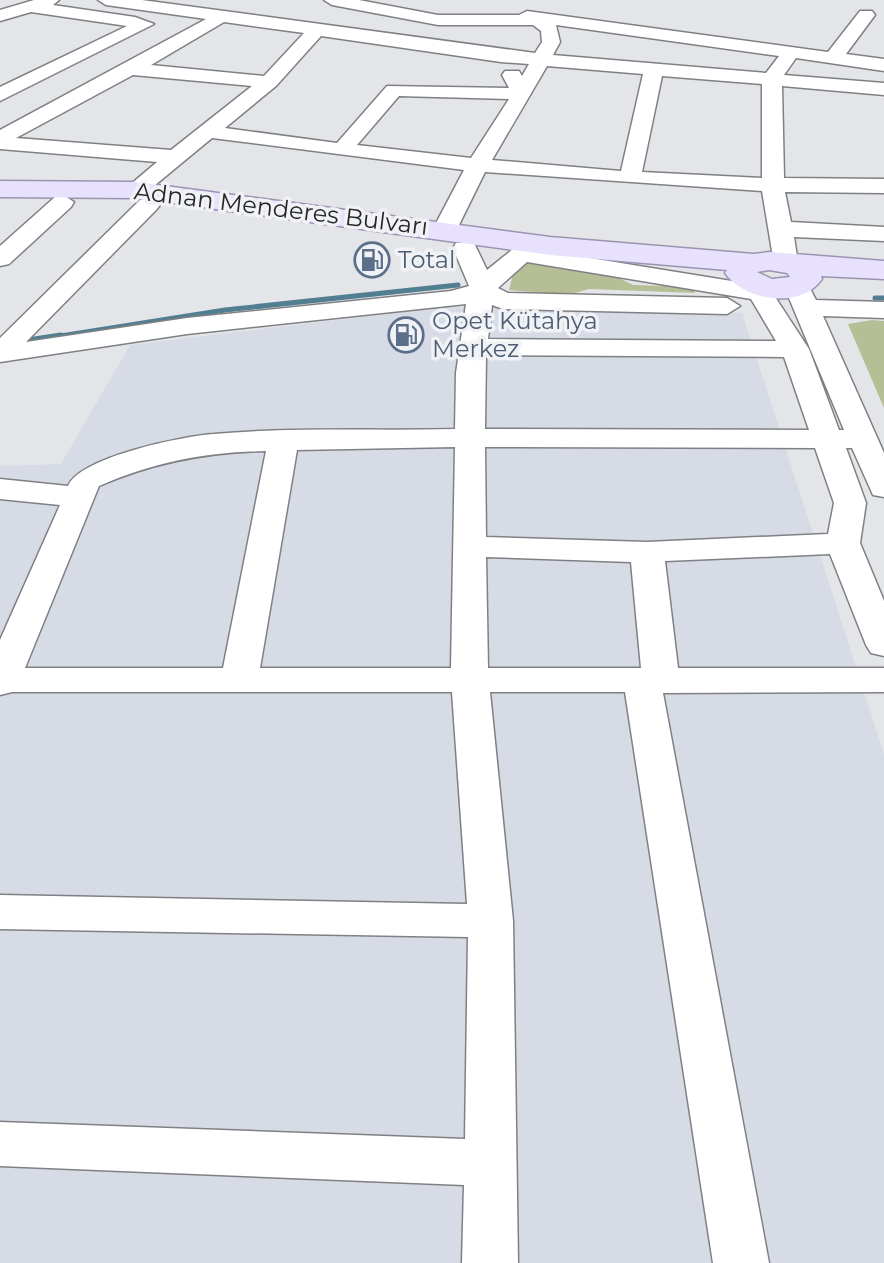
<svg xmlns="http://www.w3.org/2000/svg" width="884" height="1263" viewBox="0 0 884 1263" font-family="Montserrat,sans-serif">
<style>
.built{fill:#d7dbe5}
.green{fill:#b6be96}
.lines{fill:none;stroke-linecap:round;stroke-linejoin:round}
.stream-far1{stroke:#527e92;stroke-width:5}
.stream{stroke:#527e92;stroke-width:7}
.minor-casing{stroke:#7f8083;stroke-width:3}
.major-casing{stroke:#9a93b2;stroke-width:3}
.minor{fill:#fff;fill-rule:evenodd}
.major{fill:#e8e1fd;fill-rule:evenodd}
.labels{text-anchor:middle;stroke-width:7;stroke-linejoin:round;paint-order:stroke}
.far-street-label{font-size:24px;fill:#262728;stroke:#f1f2f5}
.far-service-label{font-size:24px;fill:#4e5e75;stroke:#f1f2f5;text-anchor:start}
</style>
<rect width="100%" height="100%" fill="#e4e5e8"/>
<polygon class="built" points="446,307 742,313 884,754 884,1263 0,1263 0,466 61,464 130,345"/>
<g class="green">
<polygon points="516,262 607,272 633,285 693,287 695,293 589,289 568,295 509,290"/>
<polygon points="872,320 884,321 884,408 848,324"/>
</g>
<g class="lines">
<g class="stream-far1">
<polyline points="875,298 884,298"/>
<polyline points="48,338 225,310 458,285"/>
</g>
<polyline class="stream" points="28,341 61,336"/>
<defs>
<g id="minor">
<polygon points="34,0 59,0 53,5 135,17 154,24 0,101 0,87 127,26 31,12 0,21 0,10"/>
<path d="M 98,0 L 142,0 L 535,53 L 542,42 L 541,31 L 533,25 L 438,25 L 332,5 L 324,0 L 359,0 L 438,15 L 519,15 L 527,11 L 828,52 L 860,11 L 872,11 L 875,15 L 846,54 L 884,59 L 884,71 L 796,58 L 784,75 L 884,83 L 884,95 L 782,86 L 784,178 L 884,179 L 884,193 L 785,192 L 791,222 L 884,227 L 884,241 L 794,237 L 798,263 L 786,270 L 774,263 L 762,191 L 485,172 L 457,229 L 445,236 L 433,229 L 464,170 L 212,138 L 143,195 L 135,197 L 124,190 L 157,162 L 0,149 L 0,130 L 206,19 L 106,5 ZM 224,22 L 304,33 L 264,76 L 151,65 ZM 556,25 L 779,56 L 766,73 L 553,55 L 560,42 ZM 321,36 L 501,62 L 529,64 L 522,76 L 519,71 L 505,71 L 502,75 L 509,88 L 387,86 L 337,143 L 225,128 L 276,86 ZM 547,66 L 643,74 L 621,171 L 492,160 ZM 133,75 L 252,86 L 171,150 L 16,138 ZM 662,76 L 762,84 L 762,178 L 642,172 ZM 399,96 L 509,99 L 471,158 L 357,145 Z"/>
<polygon points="63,195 74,202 71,207 9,264 0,266 0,246 55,197"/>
<path d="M 148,198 L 160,205 L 156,210 L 26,342 L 187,318 L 451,291 L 469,286 L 453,248 L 456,243 L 474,243 L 487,270 L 513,249 L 522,247 L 744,283 L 755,277 L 764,280 L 809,349 L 839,430 L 844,430 L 784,286 L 797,278 L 806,281 L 816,300 L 884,302 L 884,318 L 823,316 L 884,453 L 884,497 L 873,495 L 852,448 L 846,448 L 866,503 L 860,543 L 884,601 L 884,656 L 871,653 L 866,645 L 830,554 L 665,561 L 678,668 L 884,668 L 884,692 L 663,693 L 769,1263 L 713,1263 L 625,692 L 490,692 L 513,921 L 518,1263 L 462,1263 L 464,1185 L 0,1166 L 0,1122 L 465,1139 L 468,937 L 0,929 L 0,895 L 467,904 L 452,692 L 12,692 L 0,695 L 0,640 L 60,505 L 0,499 L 0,479 L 68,486 C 80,457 183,436 214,434 C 294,427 375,431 455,429 L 456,373 L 466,304 L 187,334 L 0,362 L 0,338 L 140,200 ZM 527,262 L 751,299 L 776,341 L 488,339 L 492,305 L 503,309 L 727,314 L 740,306 L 727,298 L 508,293 L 498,288 ZM 486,355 L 784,357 L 809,430 L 485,429 ZM 455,447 L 451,668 L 260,668 L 297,450 ZM 485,447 L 815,448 L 834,503 L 828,534 L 647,542 L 486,537 ZM 266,451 L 223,668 L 25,668 L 99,486 C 154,462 207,452 266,451 ZM 486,557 L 631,562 L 641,668 L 488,668 Z"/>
</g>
<path id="major" d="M 0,181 L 135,182 L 550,237 L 754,254 L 769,252 L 884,261 L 884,279 L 821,276 L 822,279 C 801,310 744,301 725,273 L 727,270 L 550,255 L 135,198 L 0,197 ZM 769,270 L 787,273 L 790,277 L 772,279 L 757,272 Z"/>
</defs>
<use href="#minor" class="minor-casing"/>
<use href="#major" class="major-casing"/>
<use href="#minor" class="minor"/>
<use href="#major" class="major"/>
</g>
<defs>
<symbol id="fuel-ring" viewBox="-11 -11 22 22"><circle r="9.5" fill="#f1f2f5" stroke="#5c6f8a" stroke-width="1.5"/><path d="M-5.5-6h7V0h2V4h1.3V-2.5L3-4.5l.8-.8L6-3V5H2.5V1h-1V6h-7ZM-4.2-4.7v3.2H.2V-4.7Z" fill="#5c6f8a"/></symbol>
</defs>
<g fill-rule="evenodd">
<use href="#fuel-ring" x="352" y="240" width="40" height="40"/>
<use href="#fuel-ring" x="386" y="315" width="40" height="40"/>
</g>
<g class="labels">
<g class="far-street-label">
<text transform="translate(281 209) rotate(7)" y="8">Adnan Menderes Bulvarı</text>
</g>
<g class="far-service-label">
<text x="398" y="268">Total</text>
<text x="432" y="329">Opet Kütahya<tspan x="432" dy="28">Merkez</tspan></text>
</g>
</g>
</svg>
